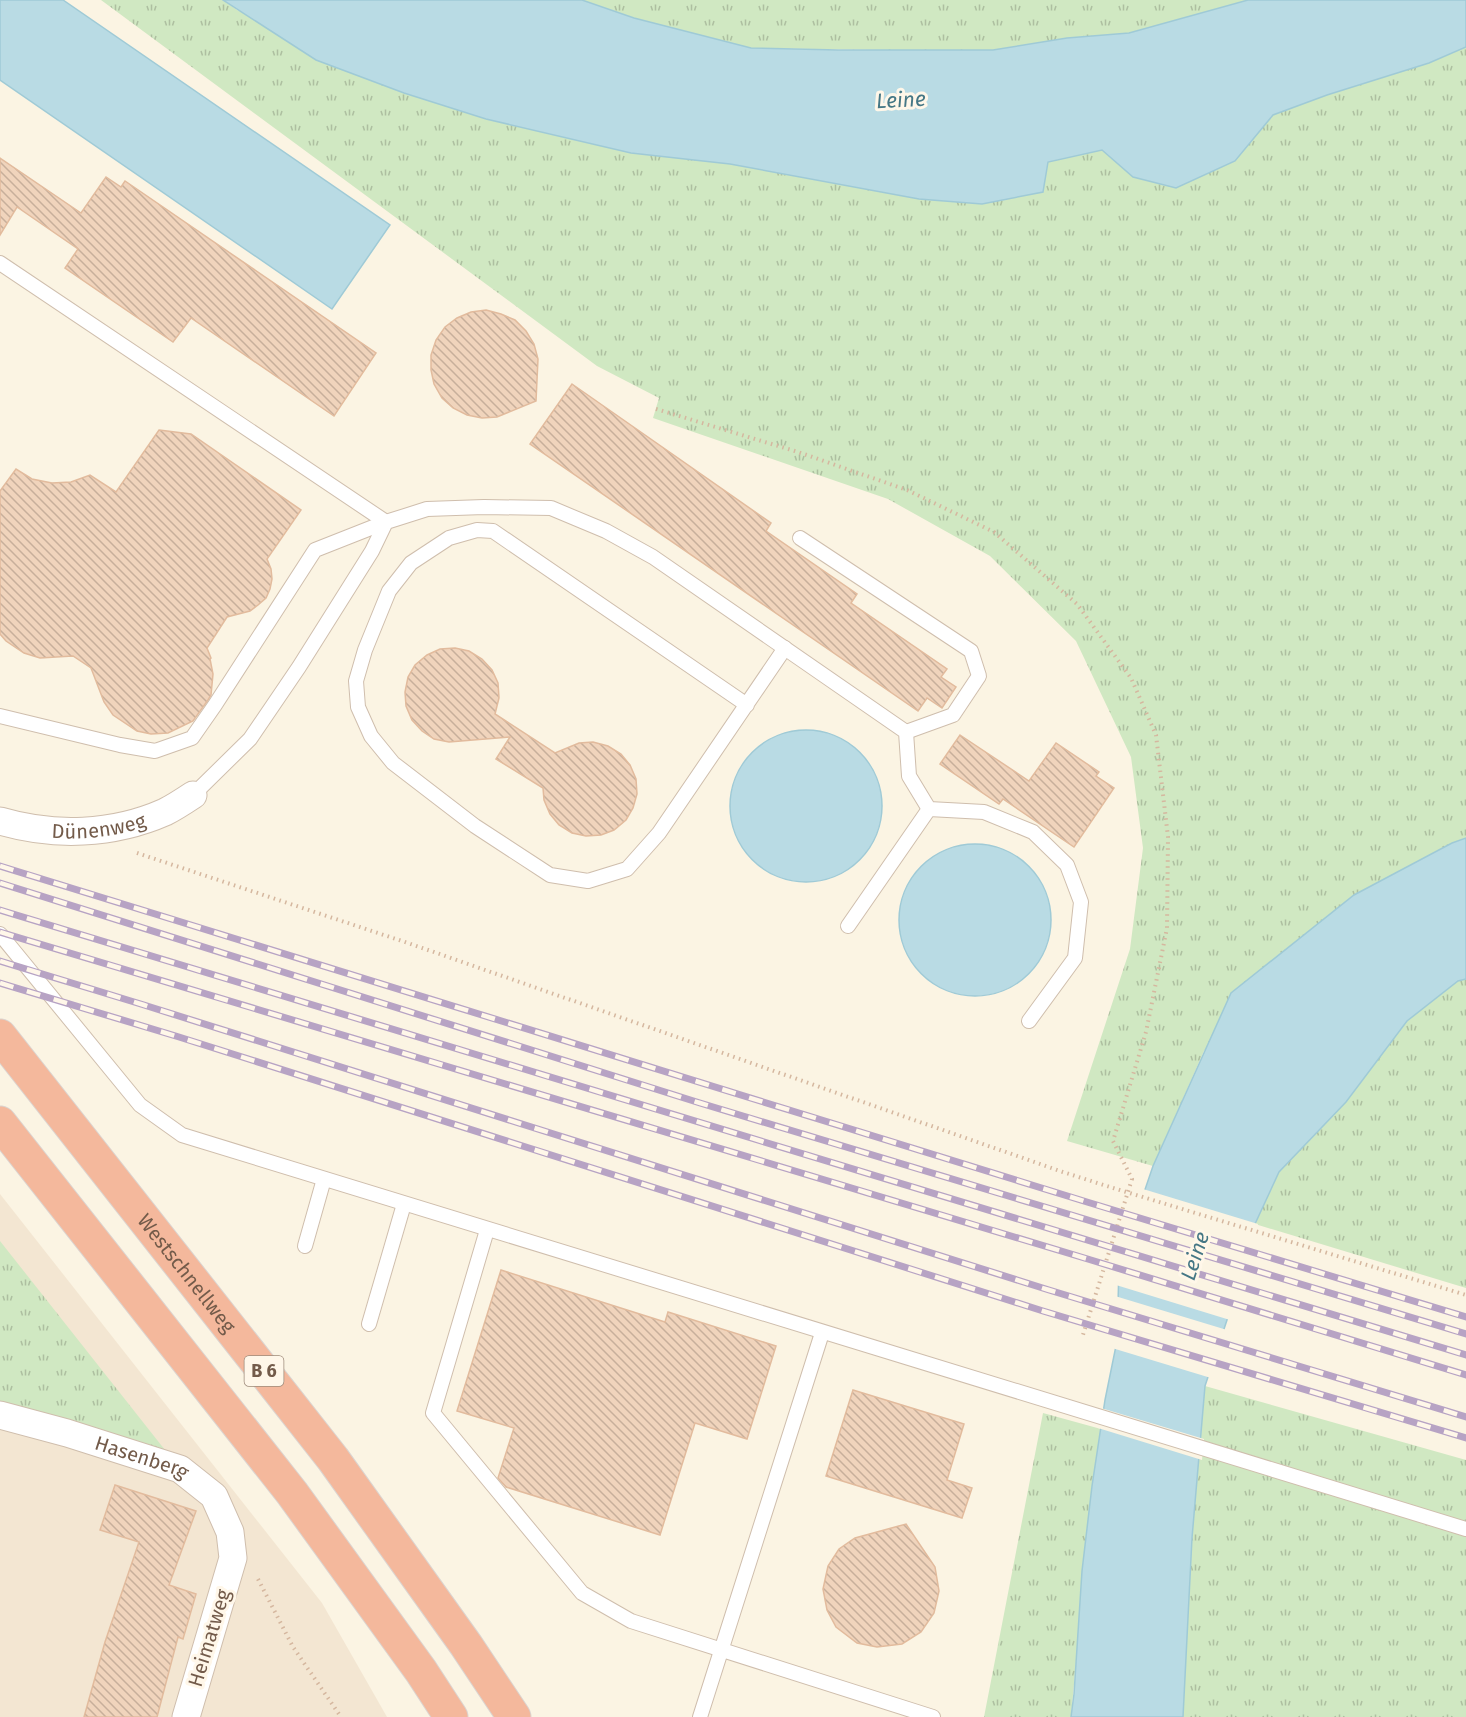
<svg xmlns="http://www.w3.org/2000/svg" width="1466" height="1717" viewBox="0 0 1466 1717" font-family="'Fira Sans',sans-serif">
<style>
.residential{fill:#f3e6d2}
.grass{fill:url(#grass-tufts)}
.water{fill:#b9dbe4;stroke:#9fcad6;stroke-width:1.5}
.pier{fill:#fbf4e3}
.building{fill:url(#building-back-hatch);stroke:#e2bb9d;stroke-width:1.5}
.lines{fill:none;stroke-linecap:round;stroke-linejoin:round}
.lane-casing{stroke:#cfbead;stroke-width:16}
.street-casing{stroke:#cfbead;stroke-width:29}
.highway-casing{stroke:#dbd4d0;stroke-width:35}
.path{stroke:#d5b79f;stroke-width:4;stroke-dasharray:1.5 4.5;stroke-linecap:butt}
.lane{stroke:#fff;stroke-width:14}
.street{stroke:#fff;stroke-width:27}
.highway{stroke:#f4b89c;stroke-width:33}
.rail-casing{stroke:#b7a3c4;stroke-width:7}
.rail{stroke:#fff7e9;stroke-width:4.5;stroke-dasharray:14;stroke-linecap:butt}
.path-bridge{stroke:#d5b79f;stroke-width:4;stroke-dasharray:1.5 4.5;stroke-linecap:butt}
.labels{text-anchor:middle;stroke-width:6;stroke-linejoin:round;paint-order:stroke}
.shield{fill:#fff7e9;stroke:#9d8a7a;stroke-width:1.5}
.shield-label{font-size:18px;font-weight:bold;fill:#735b4a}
.street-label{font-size:20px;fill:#735b4a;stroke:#fff7e9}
.water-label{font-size:21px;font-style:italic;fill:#457785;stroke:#fff7e9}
</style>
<defs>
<pattern id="grass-tufts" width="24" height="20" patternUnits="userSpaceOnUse" patternTransform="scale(1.5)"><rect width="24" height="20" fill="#d0e8c2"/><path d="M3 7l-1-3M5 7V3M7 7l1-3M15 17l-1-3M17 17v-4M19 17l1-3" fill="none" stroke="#adbfa0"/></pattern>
<pattern id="building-back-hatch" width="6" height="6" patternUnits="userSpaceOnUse" patternTransform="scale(1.5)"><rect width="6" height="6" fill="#f0d4bc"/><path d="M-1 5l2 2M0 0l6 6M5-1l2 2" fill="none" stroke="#c7af9b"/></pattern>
</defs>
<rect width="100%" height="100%" fill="#fbf4e3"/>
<polygon class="residential" points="0,1194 322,1603 387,1717 0,1717"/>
<g class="grass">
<polygon points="101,0 223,0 237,10 485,119 631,153 730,164 919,199 982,204 1043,192 1048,162 1102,149 1133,177 1235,161 1273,115 1327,95 1429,63 1466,47 1466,838 1452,843 1354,895 1303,936 1204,1051 1153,1166 1067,1141 1130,949 1143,848 1131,757 1076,641 990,556 888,499 653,418 659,398 597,366"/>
<polygon points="582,0 1248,0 1129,33 1067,38 993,50 887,50 751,48 634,18"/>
<polygon points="1466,979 1466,1288 1255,1224 1279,1172 1346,1102 1407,1021 1458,981"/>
<polygon points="0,1241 180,1469 0,1415"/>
<polygon points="1205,1386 1466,1460 1466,1717 1183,1717 1192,1538"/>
<polygon points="1043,1413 1101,1429 1092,1486 1071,1717 984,1717"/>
</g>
<g class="water">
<polygon points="0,0 63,0 390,225 332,309 0,80"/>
<polygon points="223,0 582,0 634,18 751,48 838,50 993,50 1067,38 1129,33 1248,0 1466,0 1466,47 1429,63 1327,95 1273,115 1235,161 1176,188 1133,177 1102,150 1048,162 1043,192 982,204 919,199 730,164 631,153 486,119 404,93 316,60"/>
<circle cx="806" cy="806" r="76"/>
<polygon points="1466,838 1466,979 1458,981 1407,1021 1346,1102 1279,1172 1255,1224 1233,1302 1205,1386 1192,1538 1183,1717 1071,1717 1074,1694 1082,1571 1092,1486 1105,1400 1117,1341 1119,1266 1153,1166 1231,993 1354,895 1452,843"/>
<circle cx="975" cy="920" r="76"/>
</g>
<g class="pier">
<polygon points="1143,1189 1258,1224 1246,1261 1230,1320 1116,1285 1116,1266"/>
<polygon points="1115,1296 1227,1330 1211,1378 1112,1348"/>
<polygon points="1101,1408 1204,1439 1202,1460 1098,1428"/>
</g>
<g class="building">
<polygon points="0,158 81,213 106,177 121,187 125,181 376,353 334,416 191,318 173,342 65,268 78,249 17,207 0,235"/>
<polygon points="486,310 501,314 515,320 526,331 534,344 538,359 536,401 497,417 482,418 467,415 453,408 442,398 434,384 431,370 431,355 436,340 445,327 457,318 471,312"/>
<polygon points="572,384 771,523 766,531 857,594 851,603 947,669 941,677 956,687 942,708 927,698 918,711 530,444"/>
<polygon points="159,430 191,434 301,510 267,559 271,569 272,579 270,589 266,598 258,605 250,611 227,617 207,648 211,658 210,659 213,674 211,695 208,700 193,721 168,733 151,734 137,731 113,715 104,702 91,668 73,656 40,658 24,653 6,641 0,634 0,491 16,469 32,479 52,483 71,482 90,475 116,492"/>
<polygon points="455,648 469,651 482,659 492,670 498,683 499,698 495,714 555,753 579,743 593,742 608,746 621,754 630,765 636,779 637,794 633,808 626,820 614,830 601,835 586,836 572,833 559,825 550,814 544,800 543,788 496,759 510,737 449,742 434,739 422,731 412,720 406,706 405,692 408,677 415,665 427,655 440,649"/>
<polygon points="960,735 1029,781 1056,743 1099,772 1096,776 1114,788 1074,847 1003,799 999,804 940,764"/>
<polygon points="501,1270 665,1322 668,1312 776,1346 747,1439 695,1423 660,1535 506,1487 498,1478 514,1428 457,1411"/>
<polygon points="853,1390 964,1424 947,1480 972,1488 962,1518 826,1476"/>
<polygon points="115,1485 196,1511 169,1585 196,1594 183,1639 178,1637 157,1717 84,1717 105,1642 139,1542 100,1530"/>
<polygon points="906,1524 935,1567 939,1591 934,1613 921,1632 902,1644 877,1647 857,1643 836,1627 827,1610 823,1589 828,1566 839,1549 855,1538"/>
</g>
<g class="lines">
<defs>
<g id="lane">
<polyline points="0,263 386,522"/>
<polyline points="800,538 971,651 979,676 953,715 906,732"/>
<polyline points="747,705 493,531 477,530 449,538 411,563 389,591 365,650 356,681 358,707 371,736 393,763 475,826 550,875 588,881 627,869 659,833 785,648"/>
<polyline points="0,716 120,745 155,751 192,738 215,705 315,550 386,522"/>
<polyline points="193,795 250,739 299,667 372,551 386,522 427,509 484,507 551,508 606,531 653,557 906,732 909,776 929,809 984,812 1033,832 1067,865 1081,902 1075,958 1029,1021"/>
<polyline points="848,926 929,809"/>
<polyline points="0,934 140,1105 182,1135 1466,1529"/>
<polyline points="487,1230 433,1413 582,1593 631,1621 933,1717"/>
<polyline points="305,1246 324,1179"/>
<polyline points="369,1324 404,1204"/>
<polyline points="700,1717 822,1333"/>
</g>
<g id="street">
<path id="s1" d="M 0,821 C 54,837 113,835 165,812 C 175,807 184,801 193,795"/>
<path id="s2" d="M 0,1415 L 67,1433 L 180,1469 L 214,1496 L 230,1532 L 233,1558 L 186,1717"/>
</g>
<g id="highway">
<path id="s3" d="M 0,1036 L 333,1459 L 466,1645 L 514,1717"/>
<polyline points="0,1123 292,1493 421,1671 451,1717"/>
</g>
</defs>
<use href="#lane" class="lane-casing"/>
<use href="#street" class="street-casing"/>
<use href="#highway" class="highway-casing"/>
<g class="path">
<polyline points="656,409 798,452 907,490 994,532 1077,604 1131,678 1156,735 1168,837 1167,928 1146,1032 1113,1141 1132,1179 1082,1338"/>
<polyline points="137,853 408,943 1063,1172 1113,1188"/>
<polyline points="258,1579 293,1647 341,1717"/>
</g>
<use href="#lane" class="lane"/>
<use href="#street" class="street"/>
<use href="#highway" class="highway"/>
<defs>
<g id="rail">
<polyline points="0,866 1087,1202 1466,1317"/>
<polyline points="0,883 700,1103 1466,1334"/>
<polyline points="0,910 1466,1355"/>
<polyline points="0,932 1091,1260 1466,1375"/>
<polyline points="0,961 144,1005 1049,1290 1466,1417"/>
<polyline points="0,983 179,1037 1043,1311 1466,1438"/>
</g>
</defs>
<use href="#rail" class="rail-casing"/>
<use href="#rail" class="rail"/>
<polyline class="path-bridge" points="1113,1188 1466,1295"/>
</g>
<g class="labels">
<rect class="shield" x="244.5" y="1356" width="39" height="30" rx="4.5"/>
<g class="shield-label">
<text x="264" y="1377">B 6</text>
</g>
<g class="street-label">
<text dy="7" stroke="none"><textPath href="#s1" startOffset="100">Dünenweg</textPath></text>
<text dy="7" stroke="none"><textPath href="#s3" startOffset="302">Westschnellweg</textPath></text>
<text dy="7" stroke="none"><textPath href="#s2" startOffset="148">Hasenberg</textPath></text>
<text transform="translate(209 1638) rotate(-73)" y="7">Heimatweg</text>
</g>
<g class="water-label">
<text transform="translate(901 100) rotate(-3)" y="7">Leine</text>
<text transform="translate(1195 1256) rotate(-72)" y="7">Leine</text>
</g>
</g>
</svg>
